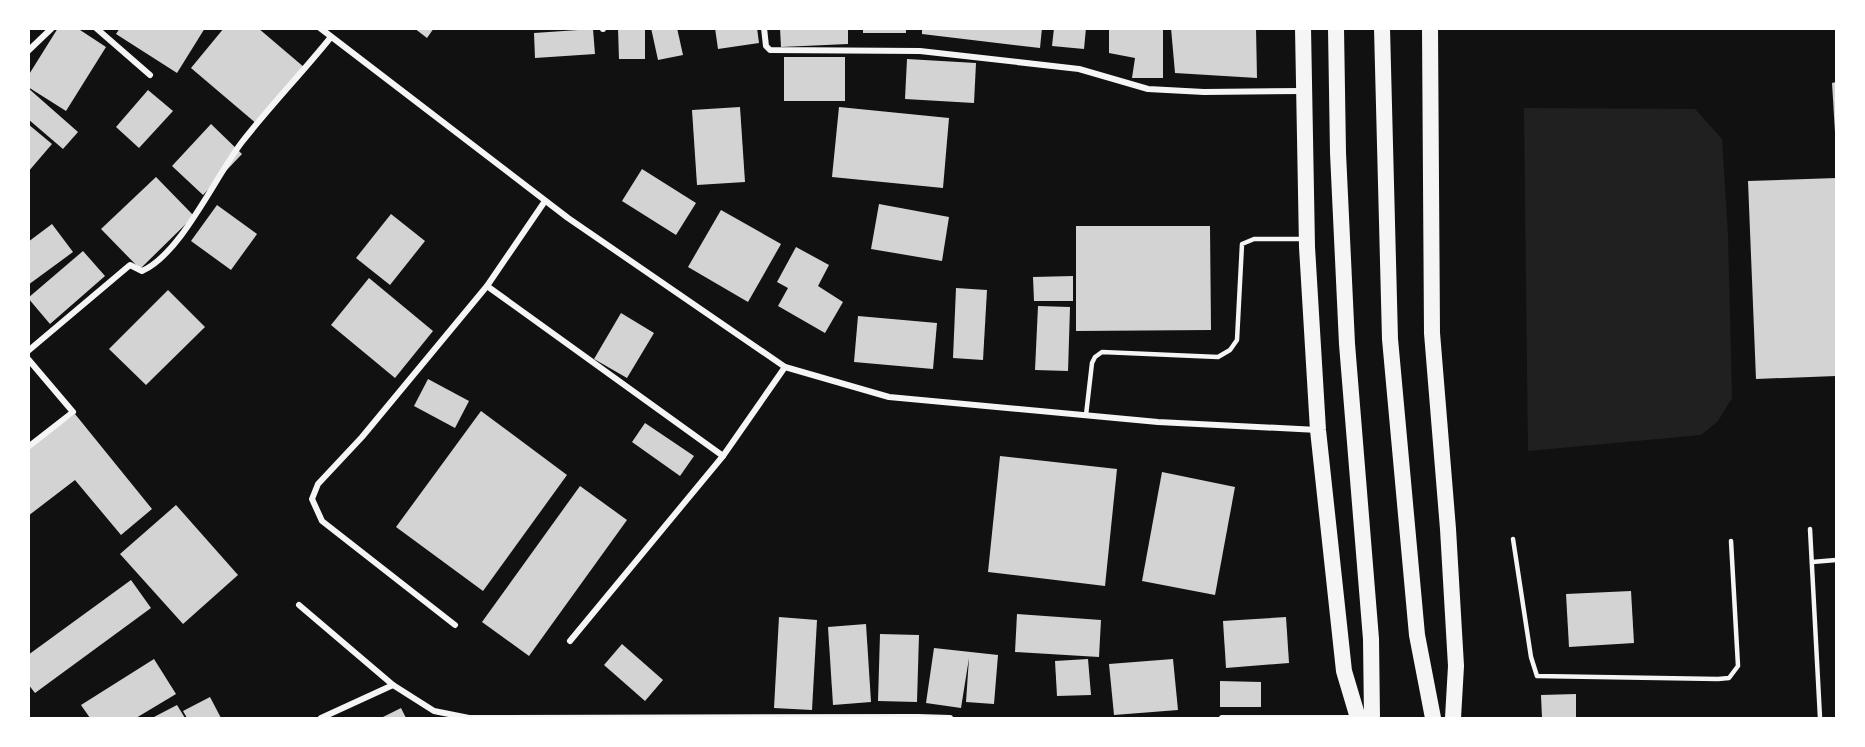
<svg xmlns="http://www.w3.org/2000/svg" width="1865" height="747" viewBox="0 0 1865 747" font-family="Helvetica,sans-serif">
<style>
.green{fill:#202020}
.building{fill:#d3d3d3}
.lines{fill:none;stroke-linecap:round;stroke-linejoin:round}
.service{stroke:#f5f5f5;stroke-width:4.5}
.minor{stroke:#f5f5f5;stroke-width:6}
.trunk{stroke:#f5f5f5;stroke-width:16}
</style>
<rect width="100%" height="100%" fill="#111"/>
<polygon class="green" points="1524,108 1695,109 1722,139 1728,235 1732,398 1718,421 1701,435 1528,451"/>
<g class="building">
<polygon points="58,28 77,28 106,47 66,111 28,87 28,76"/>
<polygon points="120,28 205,28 177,73 116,34"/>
<polygon points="224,28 258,28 305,68 257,124 191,68"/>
<polygon points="414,28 434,28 427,38"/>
<polygon points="618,28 645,28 645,59 619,59"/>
<polygon points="651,28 677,28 683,55 658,60"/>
<polygon points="715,28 757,28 759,43 718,49"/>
<polygon points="780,28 848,28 848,44 781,47"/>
<rect x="863" y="28" width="43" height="5"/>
<polygon points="922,28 1042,28 1040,48 922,34"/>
<polygon points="1054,28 1086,28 1084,49 1052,46"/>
<polygon points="1109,28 1163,28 1163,78 1132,78 1135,58 1109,53"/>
<polygon points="1171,28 1256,28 1257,78 1175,73"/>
<polygon points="593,29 595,54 535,58 534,33"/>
<rect x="784" y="57" width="61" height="44"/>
<polygon points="907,59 976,63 974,103 905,99"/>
<polygon points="1836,82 1836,132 1835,132 1832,83"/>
<polygon points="28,88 78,132 63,149 28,119"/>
<polygon points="148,90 173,111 139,148 116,127"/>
<polygon points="740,107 745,182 697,185 692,110"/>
<polygon points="839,107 949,118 943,188 832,177"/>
<polygon points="28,124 52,144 28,172"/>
<polygon points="211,124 242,154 203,195 172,166"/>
<polygon points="642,169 696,203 676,235 622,201"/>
<polygon points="156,177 194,216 140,269 101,229"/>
<polygon points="1836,178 1836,376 1756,379 1748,181"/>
<polygon points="879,204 949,217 942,261 871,249"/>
<polygon points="217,205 257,234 231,270 191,241"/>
<polygon points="721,210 781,244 748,302 688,267"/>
<polygon points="391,214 425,241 390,285 356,258"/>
<polygon points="52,224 73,252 28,285 28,242"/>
<polygon points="1076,226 1210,226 1211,330 1076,331"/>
<polygon points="796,247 829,265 818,286 843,302 825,333 778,306 788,288 777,282"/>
<polygon points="83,251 105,276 50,324 28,298"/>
<polygon points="1073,276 1073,301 1034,301 1033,277"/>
<polygon points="369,278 433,331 395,378 331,325"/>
<polygon points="956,288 987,290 983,360 953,358"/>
<polygon points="168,290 205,327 146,385 109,349"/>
<polygon points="1038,306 1070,307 1068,371 1035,370"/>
<polygon points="621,313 654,333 627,378 594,359"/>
<polygon points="858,316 937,323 933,369 854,362"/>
<polygon points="428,379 469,401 455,428 414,406"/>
<polygon points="481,411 567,475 483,591 396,527"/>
<polygon points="75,414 152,509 121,535 75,480 28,516 28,449"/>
<polygon points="645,423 694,456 680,476 632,442"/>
<polygon points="1000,456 1117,469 1105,586 988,572"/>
<polygon points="1162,472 1235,487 1215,595 1142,581"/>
<polygon points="580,486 627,520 529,656 482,622"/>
<polygon points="176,505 238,575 183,624 120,554"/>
<polygon points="131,580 151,608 35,693 28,684 28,655"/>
<polygon points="1631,591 1634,643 1569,647 1566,594"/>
<polygon points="1017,614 1101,620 1099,657 1015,652"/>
<polygon points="779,617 817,620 812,710 774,708"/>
<polygon points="1286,617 1289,663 1226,668 1223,621"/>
<polygon points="866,624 871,702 833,705 828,627"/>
<polygon points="880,634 919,635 917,702 878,701"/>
<polygon points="622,644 663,680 645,701 604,665"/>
<polygon points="934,648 998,655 994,704 966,702 969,658 961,708 926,703"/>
<polygon points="154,659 176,694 136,718 90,718 81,705"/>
<polygon points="1088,659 1091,695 1057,696 1055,661"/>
<polygon points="1173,659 1178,710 1114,715 1109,664"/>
<polygon points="1220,681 1261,682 1261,707 1220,707"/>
<polygon points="1576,694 1576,718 1542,718 1541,695"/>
<polygon points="210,697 221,718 187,718 183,711"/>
<polygon points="177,705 185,718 152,718"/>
<polygon points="401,708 406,718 381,718"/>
</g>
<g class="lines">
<g class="service">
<polyline points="1086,415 1092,363 1095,357 1102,352 1218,357 1230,350 1237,340 1242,244 1254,239 1303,239"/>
<polyline points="1810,529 1820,718"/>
<polyline points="1513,539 1531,657 1537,676 1718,679 1729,678 1738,666 1731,541"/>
<polyline points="1812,562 1836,560"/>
</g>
<g class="minor">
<polyline points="96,28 150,75"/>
<polyline points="320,28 568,218 785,367 889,397 1158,422 1318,430"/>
<polyline points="603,28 603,29"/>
<polyline points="764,28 766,46 770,50 920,51 1079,69 1148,89 1204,92 1303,91"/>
<polyline points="28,51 52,28"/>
<polyline points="487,286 723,456"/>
<path d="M 28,351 L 130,265 L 142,271 C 181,254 215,177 242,142 C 270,106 302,73 331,37"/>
<polyline points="28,359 73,412 28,447"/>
<polyline points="299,605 393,685 434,711 469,718 918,717 950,718"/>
<polyline points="455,625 322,521 312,499 318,484 362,437 487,286 545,201"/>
<polyline points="570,641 723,456 785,367"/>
<polyline points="321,718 393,685"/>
<polyline points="1222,718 1356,718"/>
</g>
<g class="trunk">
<polyline points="1303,28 1307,247 1318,430 1344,671 1358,718"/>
<polyline points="1336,28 1338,153 1347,344 1371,639 1372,718"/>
<polyline points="1382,28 1390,339 1417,635 1433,718"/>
<polyline points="1430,28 1432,333 1448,529 1456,666 1453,718"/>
</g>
</g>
<rect width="1865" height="747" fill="none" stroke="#ffffff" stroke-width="60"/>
</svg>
